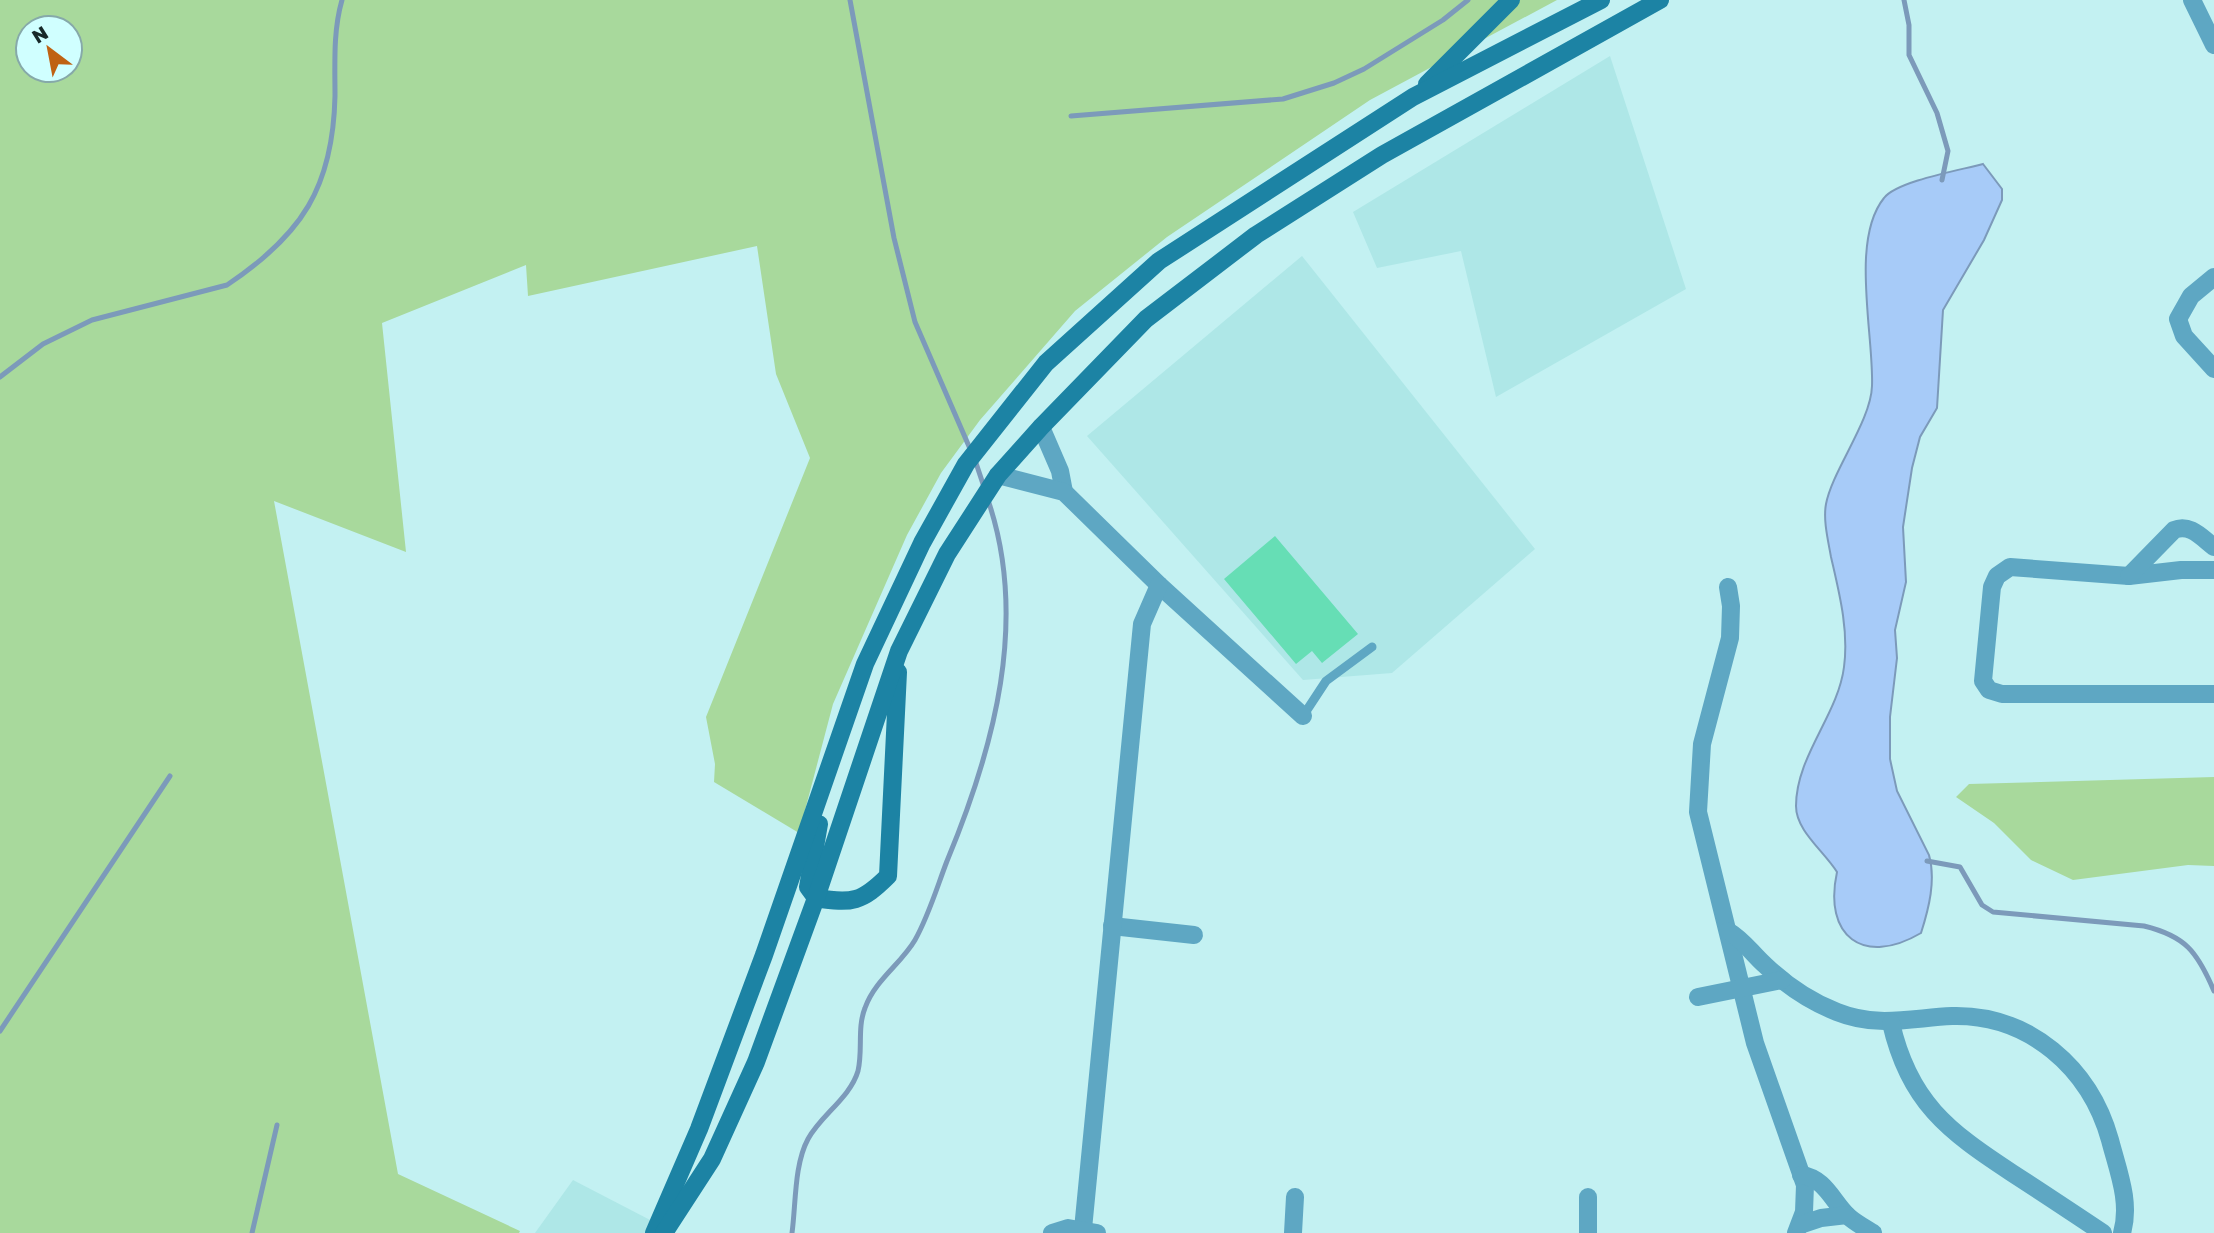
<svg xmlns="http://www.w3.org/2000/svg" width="2214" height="1233" viewBox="0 0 2214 1233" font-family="'Golos Text',sans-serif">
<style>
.built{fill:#aee7e7}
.green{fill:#a8d99c;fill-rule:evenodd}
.water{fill:#a7cbf8;stroke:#7c9aba;stroke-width:2}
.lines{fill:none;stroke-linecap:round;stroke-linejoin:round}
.stream{stroke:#7c9aba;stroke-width:5}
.building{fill:#66deb5}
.lane{stroke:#5ea7c3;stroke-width:9}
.street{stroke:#5ea7c3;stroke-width:18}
.secondary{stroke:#1c83a4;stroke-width:18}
</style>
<rect width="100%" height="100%" fill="#c3f1f2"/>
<g class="built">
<polygon points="1610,56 1686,289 1496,397 1461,251 1377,268 1353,212"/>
<polygon points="1302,256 1535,549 1392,673 1303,680 1087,436"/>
<polygon points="573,1180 654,1222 649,1233 535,1233"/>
</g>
<g class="green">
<path d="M 0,0 L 1557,0 L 1370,100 L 1167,237 L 1075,311 L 980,420 L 941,473 L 907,535 L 833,704 L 799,833 L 714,782 L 715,764 L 706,717 L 810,458 L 776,374 L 757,246 L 528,296 L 526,265 L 382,323 L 406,552 L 274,501 L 398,1174 L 520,1231 L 519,1233 L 0,1233 ZM 28,28 L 70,28 L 70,70 L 28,70 Z"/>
<polygon points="2214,777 2214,866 2188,865 2073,880 2031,860 1994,823 1956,797 1969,784"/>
</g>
<path class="water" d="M 1983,164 L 2002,189 L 2002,200 L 1984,240 L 1943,310 L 1937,408 L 1920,437 L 1912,468 L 1903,527 L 1906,582 L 1895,630 L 1897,658 L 1890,717 L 1890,759 L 1897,791 L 1929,855 C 1936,880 1929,908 1921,933 C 1863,967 1823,936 1837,872 C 1824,851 1796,831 1796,806 C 1796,756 1838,715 1844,667 C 1849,630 1839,592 1831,557 C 1828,540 1823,520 1826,504 C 1832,471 1871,421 1872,386 C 1874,335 1850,240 1884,198 C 1897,181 1961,170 1983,164 Z"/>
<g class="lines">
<g class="stream">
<polyline points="850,0 894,238 915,322 971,451"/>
<polyline points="1904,0 1909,25 1909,55 1937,113 1948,151 1942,180"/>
<polyline points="1071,116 1283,99 1334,83 1364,69 1443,20 1468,0"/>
<path d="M 0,377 L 43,344 L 92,320 L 227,285 C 302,235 333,187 335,96 C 335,64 333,31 342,0"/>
<polyline points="975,460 984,487"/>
<path d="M 1927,861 L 1960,867 L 1982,905 L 1993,912 L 2144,926 C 2185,936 2197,951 2214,991"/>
<polyline points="0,1031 170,776"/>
<polyline points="252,1233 277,1125"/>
<path d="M 792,1233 C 796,1204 794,1165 808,1139 C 821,1115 850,1098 858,1071 C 863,1050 857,1028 865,1008 C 875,980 901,964 915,940 C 929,915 937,887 947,861 C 994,748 1029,620 988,500"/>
</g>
</g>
<polygon class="building" points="1275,536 1358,634 1322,663 1312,651 1296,664 1224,579"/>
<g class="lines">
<polyline class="lane" points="1303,716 1326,681 1372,647"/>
<g class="street">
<polyline points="2192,0 2214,45"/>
<polyline points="2214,277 2191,296 2178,319 2184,336 2214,369"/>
<polyline points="1041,427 1060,471 1064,492"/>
<polyline points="998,475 1064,492 1159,585 1303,716"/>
<polyline points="2214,570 2181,570 2129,576 2010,567 1997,576 1992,587 1983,681 1989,690 2002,694 2214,694"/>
<path d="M 2129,576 L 2174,530 C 2190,523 2202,538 2214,547"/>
<polyline points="1728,587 1731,606 1730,638 1702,744 1698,812 1755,1043 1805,1185 1804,1212 1796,1233"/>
<polyline points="1112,926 1194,935"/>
<path d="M 1728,931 C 1744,940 1752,954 1766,966 C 1786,985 1811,1002 1837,1012 C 1877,1028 1911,1018 1952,1016 C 2029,1014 2090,1068 2110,1140 C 2118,1171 2131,1202 2122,1233"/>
<polyline points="1698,997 1782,980"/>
<path d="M 1891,1023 C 1909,1102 1948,1131 2012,1173 C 2043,1193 2073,1213 2103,1233"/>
<path d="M 1801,1175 C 1826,1178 1833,1203 1849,1217 C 1856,1223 1865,1228 1873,1233"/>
<polyline points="1588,1197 1588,1233"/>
<polyline points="1800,1225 1821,1218 1847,1215"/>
<polyline points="1083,1229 1142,624 1159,585"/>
<polyline points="1052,1233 1068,1228 1097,1233"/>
<polyline points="1293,1233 1295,1197"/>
</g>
<g class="secondary">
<polyline points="1427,84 1511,0"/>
<path d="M 819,824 L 808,887 L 816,898 C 852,904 862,902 888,876 L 898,672"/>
<polyline points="654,1233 699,1129 764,955 865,664 922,543 966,464 1046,363 1159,261 1413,97 1601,0"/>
<polyline points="664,1233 712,1159 756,1062 816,898 899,651 947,554 998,475 1041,427 1146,319 1256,235 1382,155 1660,0"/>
</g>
</g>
<g transform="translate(49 49) rotate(328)"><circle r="33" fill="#d0ffff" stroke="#86a9a9" stroke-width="2"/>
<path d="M0-5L12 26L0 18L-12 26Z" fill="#bf6212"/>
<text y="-10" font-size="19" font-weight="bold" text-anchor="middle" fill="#172929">N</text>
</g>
</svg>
